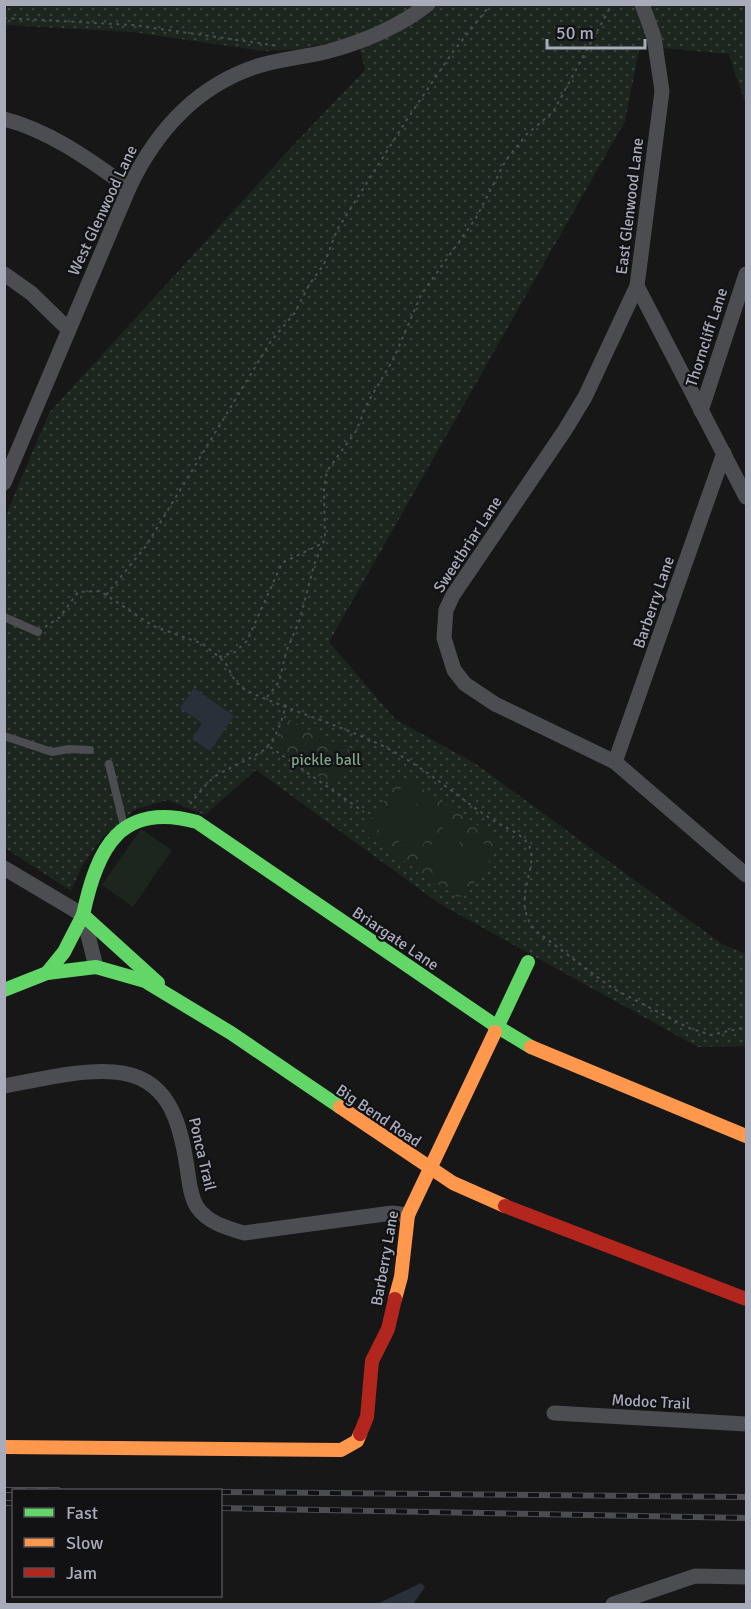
<svg xmlns="http://www.w3.org/2000/svg" width="751" height="1609" viewBox="0 0 751 1609" font-family="Signika,sans-serif">
<style>
.grass{fill:url(#grass-dots)}
.park{fill:url(#park-crowns)}
.garden{fill:#1d251f}
.water{fill:#2a303a}
.lines{fill:none;stroke-linecap:round;stroke-linejoin:round}
.path{stroke:#4d4d52;stroke-width:2;stroke-dasharray:3 4.5;stroke-linecap:butt}
.lane{stroke:#4b4d51;stroke-width:8}
.street{stroke:#4b4d51;stroke-width:15}
.fast{stroke:#63d668;stroke-width:14}
.slow{stroke:#ff974d;stroke-width:14}
.jam{stroke:#b3261e;stroke-width:14}
.rail-casing{stroke:#4b4d50;stroke-width:6}
.rail{stroke:#121114;stroke-width:4;stroke-dasharray:11;stroke-linecap:butt}
.labels{text-anchor:middle;stroke-width:4.5;stroke-linejoin:round;paint-order:stroke}
.street-label{font-size:16px;fill:#a8abb9;stroke:#121114}
.park-label{font-size:16px;fill:#7fa486;stroke:#121114}
</style>
<defs>
<pattern id="grass-dots" width="8" height="8" patternUnits="userSpaceOnUse" patternTransform="scale(1.5)"><rect width="8" height="8" fill="#1d251f"/><path d="M2 2h.1M6 6h.1" fill="none" stroke="#3b423d" stroke-width="1.8" stroke-linecap="round"/></pattern>
<pattern id="park-crowns" width="20" height="18" patternUnits="userSpaceOnUse" patternTransform="scale(1.5)"><rect width="20" height="18" fill="#1d251f"/><path d="M2 6a3 3 0 1 1 6 0M12 15a3 3 0 1 1 6 0" fill="none" stroke="#3b423d"/></pattern>
</defs>
<rect width="100%" height="100%" fill="#171718"/>
<polygon class="grass" points="5,4 746,5 746,106 729,54 640,46 625,121 329,642 395,719 476,764 722,944 746,954 746,1046 698,1047 440,904 256,770 205,815 168,800 136,809 103,837 82,866 71,891 5,848 5,517 49,413 299,139 365,70 357,37 299,49 262,51 132,32 5,25"/>
<g class="park">
<polygon points="288,719 355,753 335,787 275,747"/>
<polygon points="407,778 498,839 499,847 465,896 457,897 367,836 365,828 399,779"/>
</g>
<g class="garden">
<polygon points="401,788 419,801 393,839 374,827"/>
<polygon points="424,805 442,817 416,855 398,843"/>
<polygon points="448,820 466,833 440,871 422,859"/>
<polygon points="141,829 172,850 133,907 102,885"/>
<polygon points="472,836 490,848 464,887 445,874"/>
</g>
<g class="water">
<polygon points="194,688 234,716 210,751 192,739 202,723 180,708"/>
<polygon points="421,1583 425,1587 413,1604 377,1604"/>
</g>
<g class="lines">
<g class="path">
<polyline points="4,18 133,25 279,46"/>
<polyline points="106,595 146,546 271,341 294,314 309,285 324,264 337,230 406,121 452,53 491,4"/>
<path d="M 45,627 L 60,617 L 78,592 L 100,591 L 153,626 L 203,644 L 225,662 L 235,681 L 245,690 C 291,711 340,725 385,747 C 424,767 455,795 491,819 C 503,827 520,832 528,844 C 542,864 508,901 536,931 L 612,988 L 689,1028 L 711,1035 L 746,1027"/>
<polyline points="219,657 235,652 247,641 282,563 323,543"/>
<polyline points="267,697 279,682 286,652 300,619 314,565 325,538 324,490 327,471 356,431 368,402 393,360 421,295 476,218 506,160 527,134 553,112 612,4"/>
<polyline points="270,747 364,812"/>
<path d="M 190,804 C 199,794 208,780 219,774 C 261,750 272,758 286,705"/>
</g>
<g class="lane">
<polyline points="4,617 38,632"/>
<polyline points="4,736 52,752 69,749 90,750"/>
<polyline points="109,764 124,826"/>
</g>
<g class="street">
<polyline points="642,4 654,37 662,91 637,286 746,497"/>
<path d="M 4,119 C 51,131 91,161 129,188"/>
<polyline points="4,274 31,293 68,329"/>
<polyline points="637,286 585,397 565,430 453,595 446,610 444,638 454,670 465,684 495,704 615,762 746,875"/>
<polyline points="701,411 746,274"/>
<path d="M 4,483 L 129,188 C 156,131 196,86 258,66 C 281,59 306,57 329,51 C 365,41 399,27 428,4"/>
<polyline points="615,762 724,453"/>
<polyline points="4,868 83,915 96,967"/>
<path d="M 4,1086 C 37,1080 81,1069 114,1072 C 169,1076 180,1122 187,1167 C 189,1180 190,1196 197,1207 C 208,1223 227,1228 244,1233 L 392,1213 L 408,1215"/>
<polyline points="554,1413 746,1424"/>
<polyline points="613,1604 695,1576 746,1577"/>
</g>
<g class="fast">
<path d="M 83,915 C 97,848 120,801 197,822 L 496,1026 L 531,1047"/>
<polyline points="47,973 64,952 83,915 158,983"/>
<polyline points="4,990 47,973 96,967 145,981 231,1033 340,1107"/>
<polyline points="495,1032 528,962"/>
</g>
<g class="slow">
<polyline points="531,1047 746,1136"/>
<polyline points="340,1107 453,1183 505,1206"/>
<polyline points="395,1299 401,1277 408,1215 495,1032"/>
<polyline points="4,1447 341,1450 357,1441 360,1434"/>
</g>
<g class="jam">
<polyline points="505,1206 746,1299"/>
<polyline points="360,1434 367,1417 372,1361 388,1329 395,1299"/>
</g>
<defs>
<g id="rail">
<polyline points="4,1490 58,1490"/>
<polyline points="220,1492 746,1497"/>
<polyline points="4,1503 14,1503"/>
<polyline points="220,1508 746,1518"/>
</g>
</defs>
<use href="#rail" class="rail-casing"/>
<use href="#rail" class="rail"/>
</g>
<g class="labels">
<g class="street-label">
<text transform="translate(629 206) rotate(-83)" y="6">East Glenwood Lane</text>
<text transform="translate(102 210) rotate(-65)" y="6">West Glenwood Lane</text>
<text transform="translate(706 337) rotate(-72)" y="6">Thorncliff Lane</text>
<text transform="translate(467 544) rotate(-57)" y="6">Sweetbriar Lane</text>
<text transform="translate(653 602) rotate(-71)" y="6">Barberry Lane</text>
<text transform="translate(396 938) rotate(34)" y="6">Briargate Lane</text>
<text transform="translate(379 1115) rotate(34)" y="6">Big Bend Road</text>
<text transform="translate(203 1154) rotate(77)" y="6">Ponca Trail</text>
<text transform="translate(384 1258) rotate(-80)" y="6">Barberry Lane</text>
<text transform="translate(651 1401) rotate(3)" y="6">Modoc Trail</text>
</g>
<g class="park-label">
<text x="326" y="765">pickle ball</text>
</g>
</g>
<rect width="751" height="1609" fill="none" stroke="#a8abb9" stroke-width="12"/>
<rect x="12" y="1489" width="210" height="108" fill="#121114" stroke="#4e4f56" stroke-width="1.5"/>
<rect x="24" y="1508" width="30" height="9" fill="#63d668" stroke="#4e4f56" stroke-width="1.5"/>
<text x="66" y="1519" font-size="18" fill="#a8abb9">Fast</text>
<rect x="24" y="1538" width="30" height="9" fill="#ff974d" stroke="#4e4f56" stroke-width="1.5"/>
<text x="66" y="1549" font-size="18" fill="#a8abb9">Slow</text>
<rect x="24" y="1568" width="30" height="9" fill="#b3261e" stroke="#4e4f56" stroke-width="1.5"/>
<text x="66" y="1579" font-size="18" fill="#a8abb9">Jam</text>
<path d="M547 39v9h98v-9" fill="none" stroke="#a8abb9" stroke-width="3"/>
<text x="556" y="39" font-size="18" fill="#a8abb9" stroke="#121114" stroke-width="4.5" paint-order="stroke">50 m</text>
</svg>
